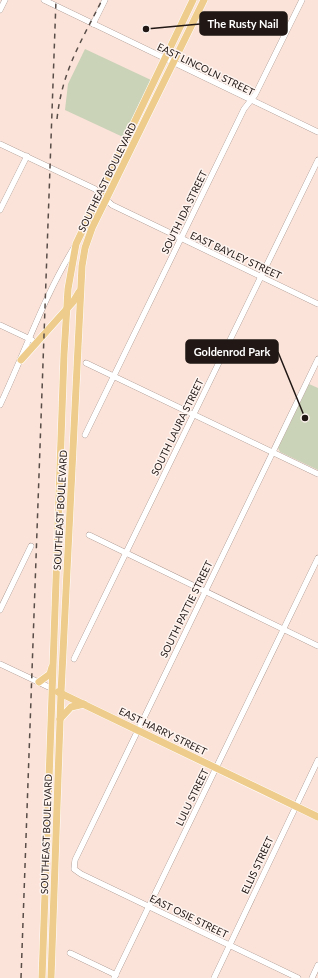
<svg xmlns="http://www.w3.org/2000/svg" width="318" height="978" viewBox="0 0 318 978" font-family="Lato,sans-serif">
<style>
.green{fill:#cad2b7}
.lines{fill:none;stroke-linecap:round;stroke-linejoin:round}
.minor-casing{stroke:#927c74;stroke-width:6}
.major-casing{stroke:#fff;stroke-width:8}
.minor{stroke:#fff;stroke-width:5.5}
.major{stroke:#eecc8b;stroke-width:7}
.rail{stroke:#594d48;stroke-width:1.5;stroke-dasharray:5 5;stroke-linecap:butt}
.labels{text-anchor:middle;stroke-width:3;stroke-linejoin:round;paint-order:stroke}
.street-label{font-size:10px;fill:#211815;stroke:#fef4f0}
.leader{fill:none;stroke:#211815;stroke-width:1.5}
.callout-dot{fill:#211815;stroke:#fef4f0;stroke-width:1.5}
.callout{fill:#211815;stroke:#211815;stroke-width:1.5}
.callout-label{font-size:11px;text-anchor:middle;font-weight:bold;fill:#fff}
</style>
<rect width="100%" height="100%" fill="#fbe3d9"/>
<g class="green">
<polygon points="85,49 151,80 123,137 65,110 68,84"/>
<polygon points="309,384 318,388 318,470 280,452 278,448"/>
</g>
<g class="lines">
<defs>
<g id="minor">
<polyline points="44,0 318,132"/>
<polyline points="0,10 5,0"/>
<polyline points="93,24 105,0"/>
<polyline points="0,144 95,189 112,205 318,304"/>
<polyline points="0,210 27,156"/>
<polyline points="0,325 32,340"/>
<polyline points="86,363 318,474"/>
<path d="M 0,405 C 25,352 44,296 75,246"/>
<polyline points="85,435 244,109 255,95 302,0"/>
<polyline points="89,535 318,646"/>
<polyline points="0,610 31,546"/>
<polyline points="74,659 318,160"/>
<polyline points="0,664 53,689"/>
<polyline points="70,953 116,975"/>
<polyline points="114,978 318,558"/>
<polyline points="214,978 318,760"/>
<polyline points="298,978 81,874 74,869 75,860 318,359"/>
<polyline points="312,978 318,965"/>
</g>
<g id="major">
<polyline points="21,360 73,302 79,292"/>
<polyline points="39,682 50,674 52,667"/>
<polyline points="58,692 318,817"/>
<polyline points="60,719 71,707 84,704"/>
<polyline points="42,978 64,354 68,289 76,244 193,0"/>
<polyline points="51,978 61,693 82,266 85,248 92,228 204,0"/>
</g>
</defs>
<use href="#minor" class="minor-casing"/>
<use href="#major" class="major-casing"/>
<use href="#minor" class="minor"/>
<use href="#major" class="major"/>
<g class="rail">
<path d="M 57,119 C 62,71 81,42 102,0"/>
<polyline points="21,978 56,0"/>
</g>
</g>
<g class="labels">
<g class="street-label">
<text transform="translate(206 69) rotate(26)" y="4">EAST LINCOLN STREET</text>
<text transform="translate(107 177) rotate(-64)" y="4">SOUTHEAST BOULEVARD</text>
<text transform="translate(184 212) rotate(-64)" y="4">SOUTH IDA STREET</text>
<text transform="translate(236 255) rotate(25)" y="4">EAST BAYLEY STREET</text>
<text transform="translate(177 427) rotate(-64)" y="4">SOUTH LAURA STREET</text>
<text transform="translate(60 510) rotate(-87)" y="4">SOUTHEAST BOULEVARD</text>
<text transform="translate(186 609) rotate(-64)" y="4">SOUTH PATTIE STREET</text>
<text transform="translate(163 731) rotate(26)" y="4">EAST HARRY STREET</text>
<text transform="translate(192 797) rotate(-64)" y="4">LULU STREET</text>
<text transform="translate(46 834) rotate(-88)" y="4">SOUTHEAST BOULEVARD</text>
<text transform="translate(257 865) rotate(-65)" y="4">ELLIS STREET</text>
<text transform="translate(189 916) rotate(26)" y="4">EAST OSIE STREET</text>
</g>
</g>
<path class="leader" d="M146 29L200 24M305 418L278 352"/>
<g class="callout-dot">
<circle cx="146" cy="29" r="4"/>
<circle cx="305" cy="418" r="4"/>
</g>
<g class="callout">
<rect x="200" y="12" width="87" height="23" rx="4"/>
<rect x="186" y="340" width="92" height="23" rx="4"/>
</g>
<g class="callout-label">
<text x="243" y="28">The Rusty Nail</text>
<text x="232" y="356">Goldenrod Park</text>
</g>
</svg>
